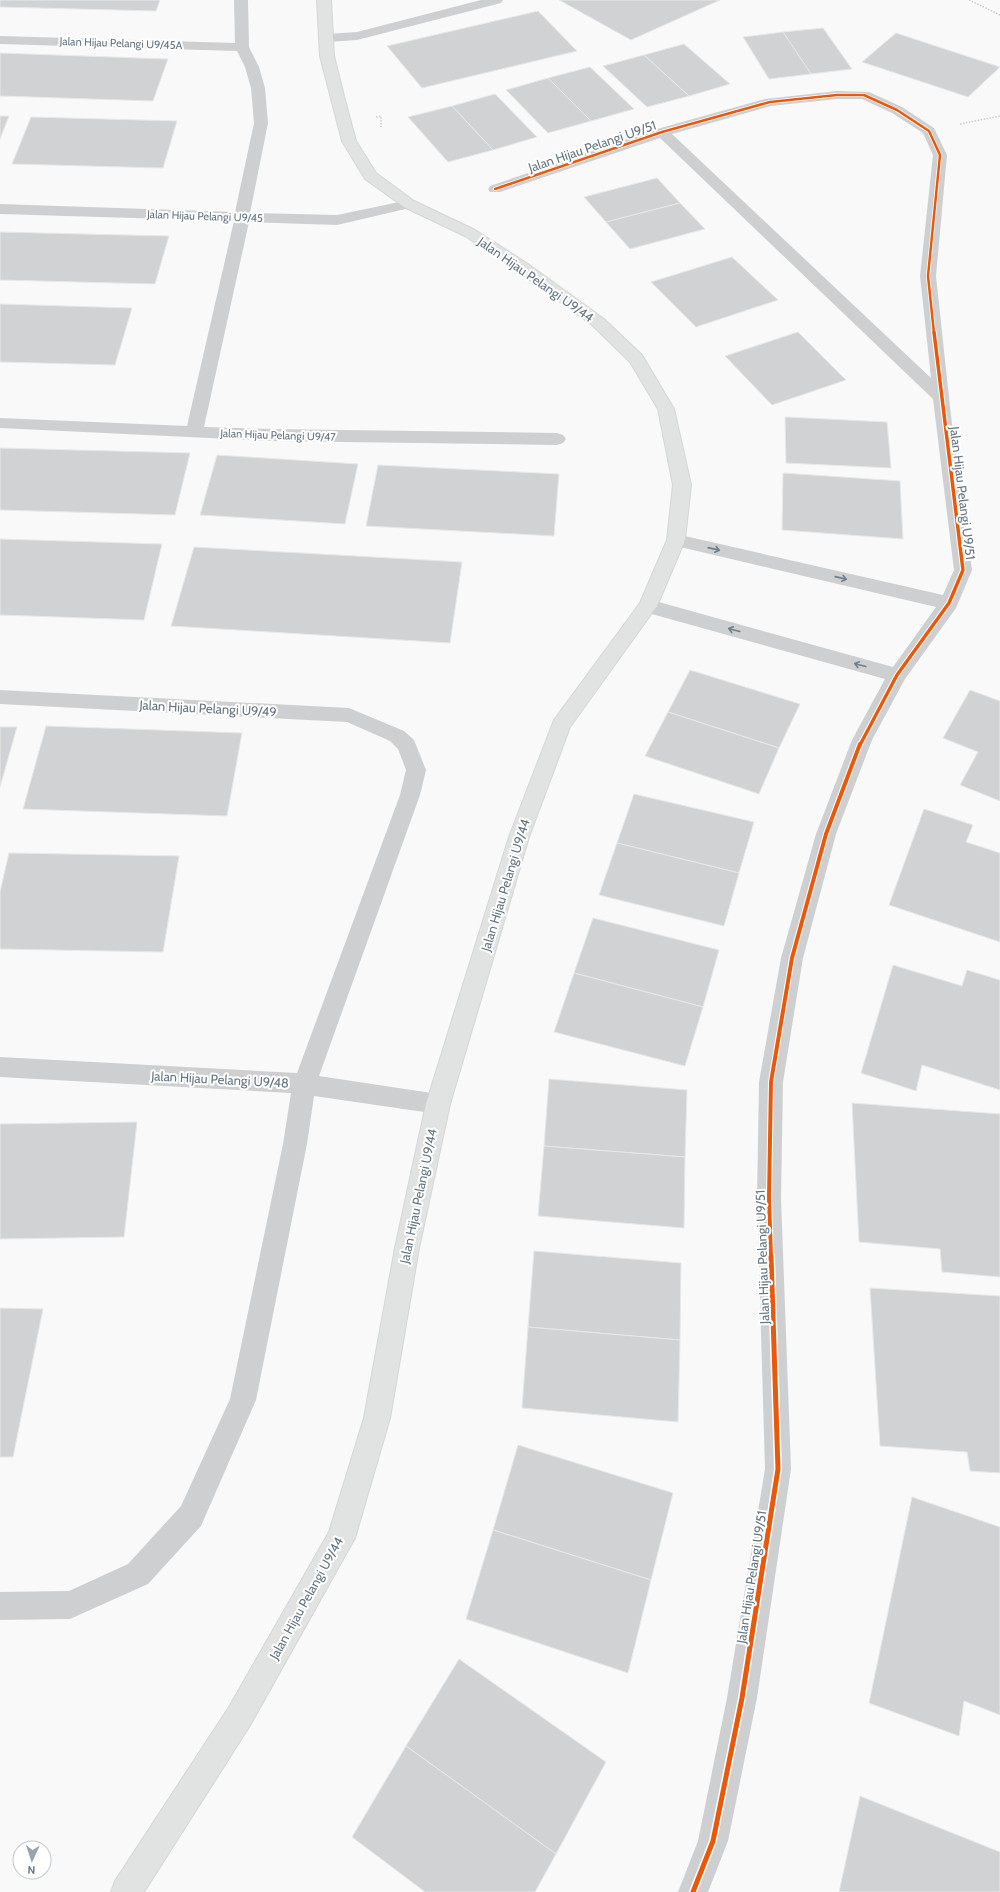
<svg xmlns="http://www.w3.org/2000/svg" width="1000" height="1892" viewBox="0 0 1000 1892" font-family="Cabin,sans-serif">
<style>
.building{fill:#d0d2d3;stroke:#e8e8e8}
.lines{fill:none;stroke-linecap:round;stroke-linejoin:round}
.secondary-casing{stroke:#d5d6d7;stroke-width:2}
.path{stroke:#cbcccd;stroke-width:1.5;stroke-dasharray:1.5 1.5;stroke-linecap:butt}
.street{fill:#cecfd0;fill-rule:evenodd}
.secondary{fill:#e1e2e2;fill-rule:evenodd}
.cycleway-far3-casing{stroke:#fff;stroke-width:4}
.cycleway-far2-casing{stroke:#fff;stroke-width:5.5}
.cycleway-far1-casing{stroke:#fff;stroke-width:6}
.cycleway-casing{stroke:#fff;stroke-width:8}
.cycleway-far3{stroke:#e8590c;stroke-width:2.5}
.cycleway-far2{stroke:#e8590c;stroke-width:3.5}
.cycleway-far1{stroke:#e8590c;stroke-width:4}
.cycleway{stroke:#e8590c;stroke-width:5}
.oneway{stroke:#707f8b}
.labels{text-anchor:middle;stroke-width:4;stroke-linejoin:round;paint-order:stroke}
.far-street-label{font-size:11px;fill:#657683;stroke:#fff}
.street-label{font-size:13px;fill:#657683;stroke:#fff}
</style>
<rect width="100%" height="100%" fill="#f9f9f9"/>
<g class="building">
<polygon points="0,0 160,0 156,11 0,7"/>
<polygon points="559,0 720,0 631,40"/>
<polygon points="538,11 577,51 422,88 387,46"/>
<polygon points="823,28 852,69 811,74 783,32"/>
<polygon points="783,32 811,74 769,79 743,37"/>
<polygon points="896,33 1000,67 968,97 862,62"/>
<polygon points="684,44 730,84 689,96 644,55"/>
<polygon points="0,53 168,59 153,101 0,96"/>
<polygon points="644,55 689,96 647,107 603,66"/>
<polygon points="590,67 634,109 591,121 548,78"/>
<polygon points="548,78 591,121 548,133 506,90"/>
<polygon points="495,94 537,137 493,150 452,106"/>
<polygon points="452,106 493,150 448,162 408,117"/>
<polygon points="0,116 9,116 0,139"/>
<polygon points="31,117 177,121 163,168 12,164"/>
<polygon points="657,178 680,203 606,222 584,197"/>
<polygon points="680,203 705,229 630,249 606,222"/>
<polygon points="0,232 169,236 155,284 0,280"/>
<polygon points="732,257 778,300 696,327 651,282"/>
<polygon points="0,304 132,308 115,365 0,362"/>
<polygon points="798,332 846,380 772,405 725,356"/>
<polygon points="785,417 887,422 891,468 786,463"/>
<polygon points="0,448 190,453 175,515 0,510"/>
<polygon points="217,455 358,464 345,524 200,515"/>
<polygon points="378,465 559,474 554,536 366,526"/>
<polygon points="783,473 900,481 903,539 782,530"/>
<polygon points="0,539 162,544 144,620 0,615"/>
<polygon points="194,547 462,562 450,643 171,626"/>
<polygon points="690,670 800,704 779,748 668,712"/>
<polygon points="970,690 1000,701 1000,801 960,785 978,752 943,738"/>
<polygon points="668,712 779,748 759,794 645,756"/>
<polygon points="46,726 242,733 227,816 23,809"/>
<polygon points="0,727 17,727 0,787"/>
<polygon points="634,794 754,822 739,873 617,843"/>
<polygon points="924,809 973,825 966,842 1000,853 1000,942 889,905"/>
<polygon points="617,843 739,873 724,926 599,895"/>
<polygon points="9,853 179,856 163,952 0,949 0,892"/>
<polygon points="593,918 719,950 703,1007 574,973"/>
<polygon points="893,965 962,986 967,970 1000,980 1000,1090 922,1065 916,1091 861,1073"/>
<polygon points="574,973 703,1007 685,1066 554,1032"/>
<polygon points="549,1079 687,1090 685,1157 544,1146"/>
<polygon points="852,1103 1000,1114 1000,1277 942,1272 940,1249 859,1242"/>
<polygon points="137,1122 124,1237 0,1239 0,1124"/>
<polygon points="544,1146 685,1157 684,1228 538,1216"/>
<polygon points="534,1251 681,1263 680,1340 528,1327"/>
<polygon points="870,1288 1000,1296 1000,1473 970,1471 967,1452 880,1446"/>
<polygon points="0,1308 43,1309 13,1457 0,1457"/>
<polygon points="528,1327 680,1340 678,1422 522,1408"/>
<polygon points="518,1445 673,1493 651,1580 493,1530"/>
<polygon points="912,1497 1000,1527 1000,1715 964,1701 959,1736 869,1703"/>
<polygon points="493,1530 651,1580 628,1673 466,1619"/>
<polygon points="459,1659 606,1762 556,1854 406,1746"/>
<polygon points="406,1746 556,1854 535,1892 425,1892 352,1837"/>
<polygon points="860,1796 1000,1852 1000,1892 839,1892"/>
</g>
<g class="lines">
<defs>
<polygon id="secondary" points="317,0 331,0 334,56 345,100 356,141 376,173 414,201 475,230 528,264 604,319 642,355 674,409 691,485 685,540 657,606 570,727 529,837 450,1104 419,1248 390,1418 355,1538 249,1727 144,1892 111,1892 115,1881 229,1707 329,1532 364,1418 395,1248 426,1104 509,837 554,720 640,603 667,540 673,485 658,409 630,362 592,325 516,270 465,236 404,207 365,179 342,141 320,56"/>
</defs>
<use href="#secondary" class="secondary-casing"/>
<g class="path">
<polyline points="969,0 1000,15"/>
<polyline points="376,117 381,116 381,127"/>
<polyline points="960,124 1000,116"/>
</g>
<g class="street">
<polygon points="234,0 248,0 249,47 259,67 265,88 268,123 250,213 337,215 409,200 414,201 416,204 414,207 337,225 249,222 204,427 270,429 557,433 563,435 566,439 563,443 557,445 270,441 0,428 0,418 187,426 234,221 0,214 0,204 235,212 254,123 251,88 245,67 237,51 0,44 0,36 235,43"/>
<polygon points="481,0 503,0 501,3 357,40 327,42 322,41 320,38 322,35 327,34 357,32"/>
<path d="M 837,91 L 869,92 L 902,107 L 934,128 L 947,155 L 936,276 L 951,416 L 972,570 L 956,608 L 905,679 L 872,740 L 836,834 L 803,958 L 783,1082 L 781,1198 L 791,1469 L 757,1698 L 728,1841 L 708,1892 L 678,1892 L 698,1841 L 727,1698 L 765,1469 L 757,1198 L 759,1082 L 781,958 L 816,834 L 852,740 L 885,679 L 641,611 L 639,606 L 641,601 L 648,599 L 893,667 L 936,607 L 676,546 L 670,544 L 667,540 L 670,536 L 676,534 L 943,595 L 954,570 L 933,399 L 660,138 L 500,192 L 490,192 L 488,189 L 490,186 L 657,129 L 765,99 ZM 837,99 L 862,99 L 892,113 L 923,133 L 933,155 L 920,276 L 931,378 L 672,134 L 771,106 Z"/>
<polygon points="0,690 349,708 404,731 414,740 426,770 420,795 319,1076 438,1094 446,1097 450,1104 446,1111 438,1114 314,1096 307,1144 256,1400 201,1526 148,1584 70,1619 0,1620 0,1592 69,1591 128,1564 181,1506 230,1399 283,1144 291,1093 0,1077 0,1057 297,1073 400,795 406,770 398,749 390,741 347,722 0,704"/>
</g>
<use href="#secondary" class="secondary"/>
<defs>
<polyline id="cycleway-far3" points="495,189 662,132 770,102 837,95 864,95 897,110 929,131 940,155 928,276 934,333"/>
<polyline id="cycleway-far2" points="860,745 897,675 949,603 963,570 934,332"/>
<polyline id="cycleway-far1" points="771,1257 769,1198 771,1082 792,958 826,834 860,744"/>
<polyline id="cycleway" points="693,1892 713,1841 742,1698 778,1469 771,1256"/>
</defs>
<use href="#cycleway-far3" class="cycleway-far3-casing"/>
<use href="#cycleway-far2" class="cycleway-far2-casing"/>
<use href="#cycleway-far1" class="cycleway-far1-casing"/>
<use href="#cycleway" class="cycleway-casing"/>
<use href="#cycleway-far3" class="cycleway-far3"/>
<use href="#cycleway-far2" class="cycleway-far2"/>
<use href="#cycleway-far1" class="cycleway-far1"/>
<use href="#cycleway" class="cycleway"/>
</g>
<defs><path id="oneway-shaft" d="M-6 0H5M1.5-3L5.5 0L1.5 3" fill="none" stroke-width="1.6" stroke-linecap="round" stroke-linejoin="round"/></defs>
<g class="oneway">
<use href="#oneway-shaft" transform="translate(714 549) rotate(13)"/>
<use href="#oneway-shaft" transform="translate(841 578) rotate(13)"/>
<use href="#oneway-shaft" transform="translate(734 630) rotate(-165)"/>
<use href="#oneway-shaft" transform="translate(860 665) rotate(-165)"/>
</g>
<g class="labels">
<g class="far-street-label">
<text transform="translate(121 43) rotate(2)" y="4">Jalan Hijau Pelangi U9/45A</text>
<text transform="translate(205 216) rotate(2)" y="4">Jalan Hijau Pelangi U9/45</text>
<text transform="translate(278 435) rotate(2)" y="4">Jalan Hijau Pelangi U9/47</text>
</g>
<g class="street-label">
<text transform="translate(592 146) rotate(-19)" y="5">Jalan Hijau Pelangi U9/51</text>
<text transform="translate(536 279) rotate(35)" y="5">Jalan Hijau Pelangi U9/44</text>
<text transform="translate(963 493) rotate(83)" y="5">Jalan Hijau Pelangi U9/51</text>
<text transform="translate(208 708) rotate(3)" y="5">Jalan Hijau Pelangi U9/49</text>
<text transform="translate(505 885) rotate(-73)" y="5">Jalan Hijau Pelangi U9/44</text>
<text transform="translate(220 1079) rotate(3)" y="5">Jalan Hijau Pelangi U9/48</text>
<text transform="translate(418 1196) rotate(-78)" y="5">Jalan Hijau Pelangi U9/44</text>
<text transform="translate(762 1257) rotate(-92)" y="5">Jalan Hijau Pelangi U9/51</text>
<text transform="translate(751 1577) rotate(-81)" y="5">Jalan Hijau Pelangi U9/51</text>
<text transform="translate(306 1598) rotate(-61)" y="5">Jalan Hijau Pelangi U9/44</text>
</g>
</g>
<g transform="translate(32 1860) rotate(183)"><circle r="19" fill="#ffffff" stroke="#c1c8cd"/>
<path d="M0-3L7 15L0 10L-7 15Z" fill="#99a4ac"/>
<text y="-6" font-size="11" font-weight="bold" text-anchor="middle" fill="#657683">N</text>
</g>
</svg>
